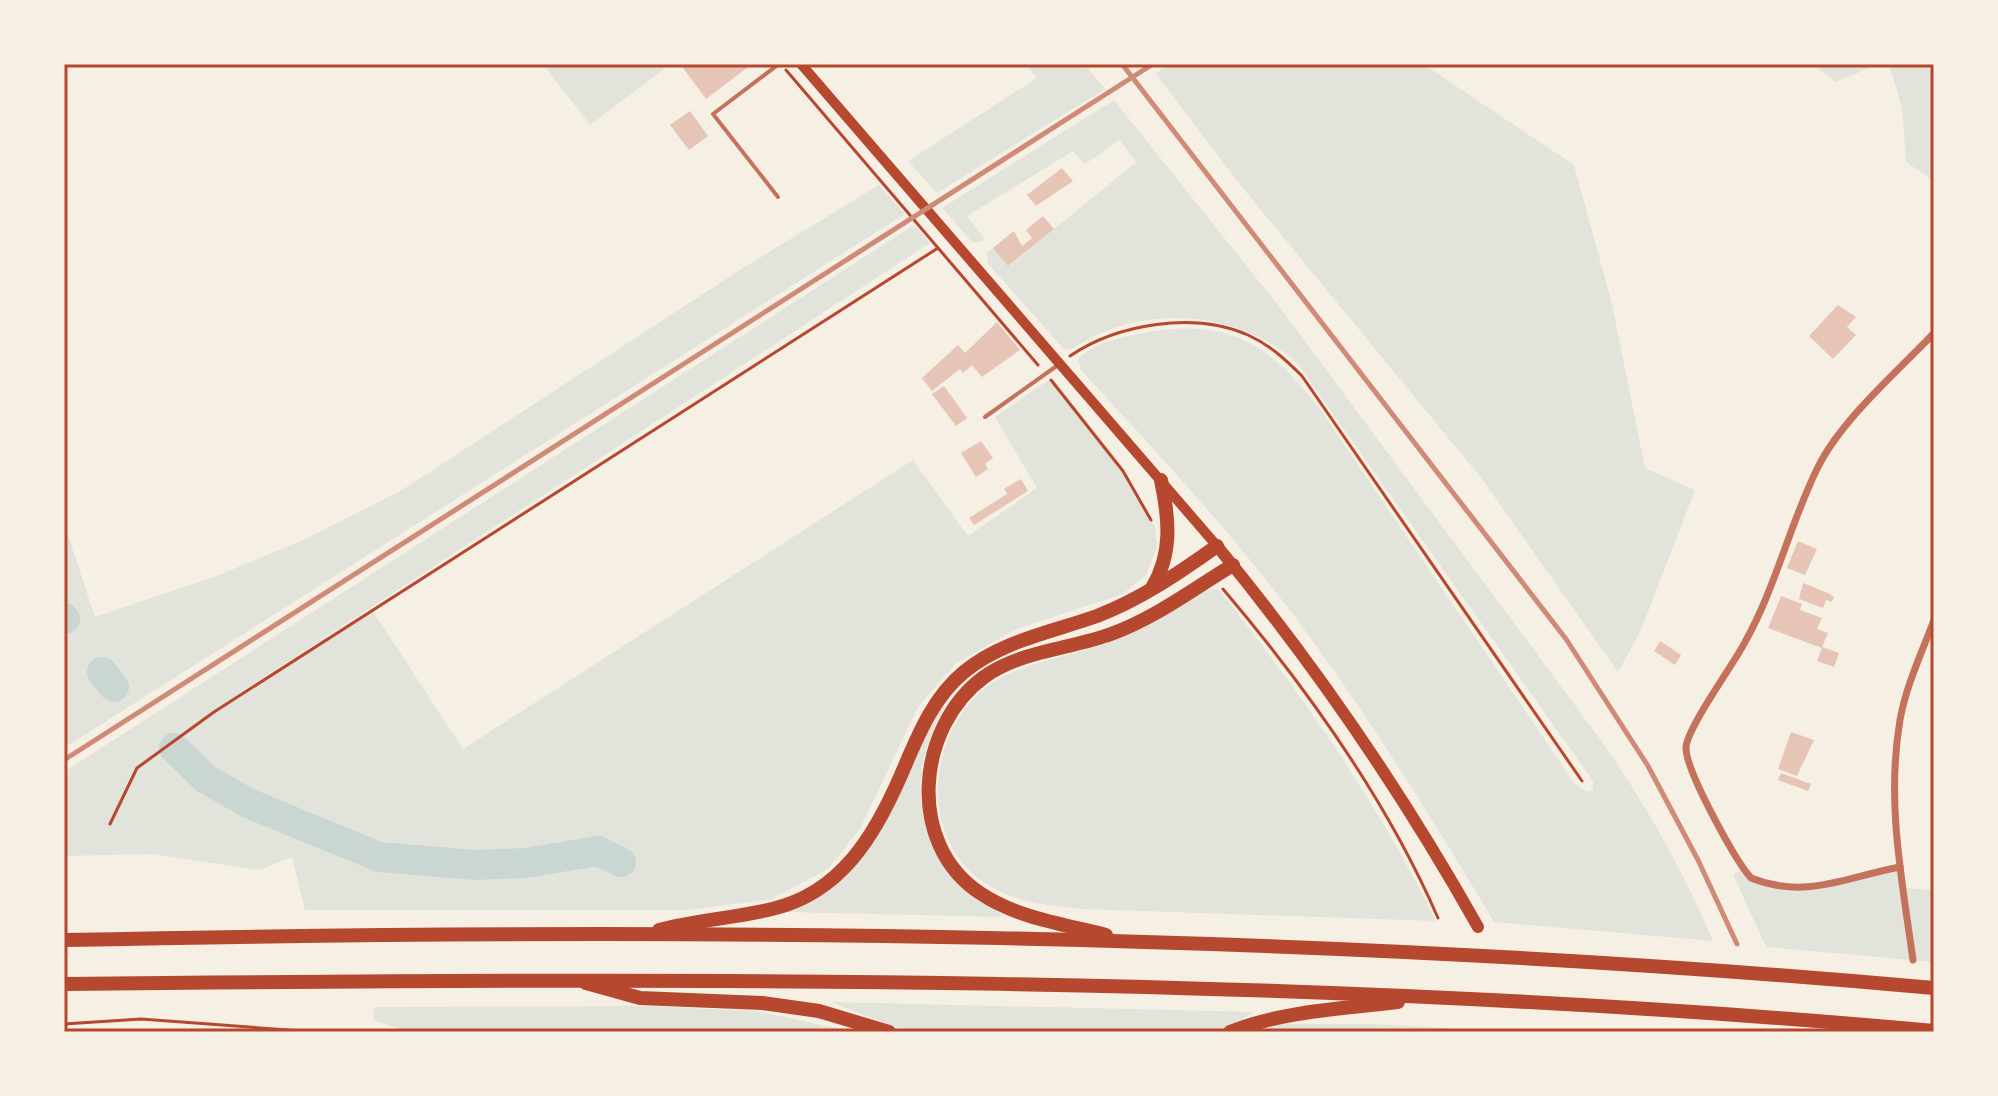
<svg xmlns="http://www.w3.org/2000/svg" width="1998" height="1096" viewBox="0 0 1998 1096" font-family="'Noto Sans',sans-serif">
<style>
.green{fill:#e2e4dc}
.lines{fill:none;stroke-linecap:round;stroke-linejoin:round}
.river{stroke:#c9d6d2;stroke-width:30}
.building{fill:#e6c5b7}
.path{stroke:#b5482f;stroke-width:3}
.service{stroke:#c5725c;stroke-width:4}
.minor{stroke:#c5725c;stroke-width:7}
.secondary{stroke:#b5482f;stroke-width:10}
.primary{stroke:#b5482f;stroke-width:12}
.motorway{stroke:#b5482f;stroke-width:14}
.rail{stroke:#cf8b77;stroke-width:5}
.neatline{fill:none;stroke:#b5482f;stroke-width:3}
</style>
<rect width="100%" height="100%" fill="#f6efe4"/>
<g class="green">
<polygon points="543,64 671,64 590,125"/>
<polygon points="1026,64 1084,64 1105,89 937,193 908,161 1037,78"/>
<polygon points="1170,64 1423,64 1574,165 1612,304 1645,468 1695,490 1641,630 1618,672 1482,479 1242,187 1165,86 1156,73"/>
<polygon points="1811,64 1879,64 1836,82"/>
<polygon points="1889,64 1934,64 1934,181 1906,162 1902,108"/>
<path d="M 1114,100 L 1278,305 L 1603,743 C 1647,807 1683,870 1713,941 L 1494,922 C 1438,828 1381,736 1317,647 C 1246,548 1163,459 1081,370 L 1078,359 C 1093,343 1118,338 1139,334 C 1231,315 1274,346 1326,418 L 1575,784 L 1587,792 L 1593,791 L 1593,781 L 1297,363 C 1236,308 1139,303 1070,350 L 1063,348 L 988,264 L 987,252 L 993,248 L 1009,266 L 1136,162 L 1120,140 L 1085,164 L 1073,151 L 967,216 L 986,240 L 973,243 L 942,208 Z"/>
<polygon points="879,185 905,214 64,748 64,523 95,617 217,576 305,539 402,490 743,268"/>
<polygon points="914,225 930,243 212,711 372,610 463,749 913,460 968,536 1037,488 995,417 1050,379 1123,471 1155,527 1157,547 1146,575 1123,594 1017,629 956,663 918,707 860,829 828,869 772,899 688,910 305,910 292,857 260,870 152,854 64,856 64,772"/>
<path d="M 1212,589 L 1219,590 C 1302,694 1377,801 1436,921 L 1083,909 C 1051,906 1018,903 990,886 C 918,845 925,736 985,688 C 1020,661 1069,658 1110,642 C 1145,629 1176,603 1212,589 Z"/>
<path d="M 943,702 L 945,707 C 913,757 910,825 951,873 C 965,890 987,903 1004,917 L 786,912 L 833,884 L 916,753 Z"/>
<path d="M 1900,867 L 1903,888 L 1934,890 L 1934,962 L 1766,947 L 1733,874 L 1744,869 C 1777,904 1857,875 1900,867 Z"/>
<polygon points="831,1002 1255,1012 1219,1032 908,1032"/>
<polygon points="643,1006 755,1011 856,1032 431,1032 408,1031 373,1020 374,1007"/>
<polygon points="1280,1024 1375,1024 1510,1032 1258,1032"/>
</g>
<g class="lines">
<g class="river">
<polyline points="64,618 65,619"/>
<polyline points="102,672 114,687"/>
<polyline points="174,748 206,779 248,803 379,857 475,865 525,863 598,851 621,862"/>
</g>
</g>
<g class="building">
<polygon points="688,64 752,64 706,99 683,68"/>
<polygon points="690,111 708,136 689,150 670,125"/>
<polygon points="1062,168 1073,181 1036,206 1027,195"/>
<polygon points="1043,216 1054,229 1008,266 993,248 1014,231 1022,246 1032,238 1026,230"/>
<polygon points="1838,305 1856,317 1847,327 1856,335 1833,359 1809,336"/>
<polygon points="997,322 1020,350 982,377 972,365 963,373 960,369 932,391 922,378 958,345 965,353"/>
<polygon points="944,386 967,418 956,426 932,394"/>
<polygon points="981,441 993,458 985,464 988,469 976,477 961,453"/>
<polygon points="1021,479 1028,491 974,525 969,518 1007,494 1004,489"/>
<polygon points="1798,541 1817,549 1805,575 1787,568"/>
<polygon points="1803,583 1828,593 1834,597 1832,602 1826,600 1823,608 1799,599"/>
<polygon points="1781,596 1802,604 1800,610 1822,618 1817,629 1828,633 1822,647 1839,653 1834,667 1817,661 1822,648 1768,628"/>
<polygon points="1660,641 1681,655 1675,665 1654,651"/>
<polygon points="1791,732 1814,740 1797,776 1778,769"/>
<polygon points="1781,773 1811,784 1808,791 1778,780"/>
</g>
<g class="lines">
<g class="path">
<polyline points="786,70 1038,365"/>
<path d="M 1070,356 C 1117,324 1194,311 1248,335 C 1270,345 1286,360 1302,376 L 1582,781"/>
<polyline points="1051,380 1123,471 1151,520"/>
<path d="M 1223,589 C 1307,688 1386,798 1438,918"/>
<polyline points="110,824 137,768 214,712 938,248"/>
<polyline points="64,1024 141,1019 315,1032"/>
</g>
<g class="service">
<polyline points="778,197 713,114 779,64"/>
<polyline points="985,417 1058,365"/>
</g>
<g class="minor">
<path d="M 1900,867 C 1846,877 1806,900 1751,878 C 1735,860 1686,771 1686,748 C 1686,729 1734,664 1745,642 C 1776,587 1790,523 1818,467 C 1842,419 1897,372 1934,333"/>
<path d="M 1913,960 C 1902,880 1886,801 1900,720 C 1906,686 1922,652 1934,620"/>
</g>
<polyline class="secondary" points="801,64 1217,546"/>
<path class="primary" d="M 1217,546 C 1316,666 1402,792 1478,927"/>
<g class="motorway">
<path d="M 1152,588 C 1173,553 1169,518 1161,480"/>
<path d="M 659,930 C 697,920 735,918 772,909 C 841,893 875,835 901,775 C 917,738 932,698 964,672 C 1001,641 1052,632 1097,616 C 1141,599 1179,573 1217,546"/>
<path d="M 1106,935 C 1063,924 1017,918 980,893 C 905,843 917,726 984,677 C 1020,651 1070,649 1111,634 C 1155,618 1193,589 1233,565"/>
<path d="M 64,940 C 687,927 1313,932 1934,988"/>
<polyline points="586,983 640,998 762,1003 819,1011 889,1032"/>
<path d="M 64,984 C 688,978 1312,974 1934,1031"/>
<path d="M 1230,1032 C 1282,1011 1342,1009 1398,1002"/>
</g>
<g class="rail">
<polyline points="1122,64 1566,639 1648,766 1698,860 1737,944"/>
<polyline points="64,760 1153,64"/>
</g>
</g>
<rect width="1998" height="1096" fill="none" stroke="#f6efe4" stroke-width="132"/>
<rect x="66" y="66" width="1866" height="964" class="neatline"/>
</svg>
